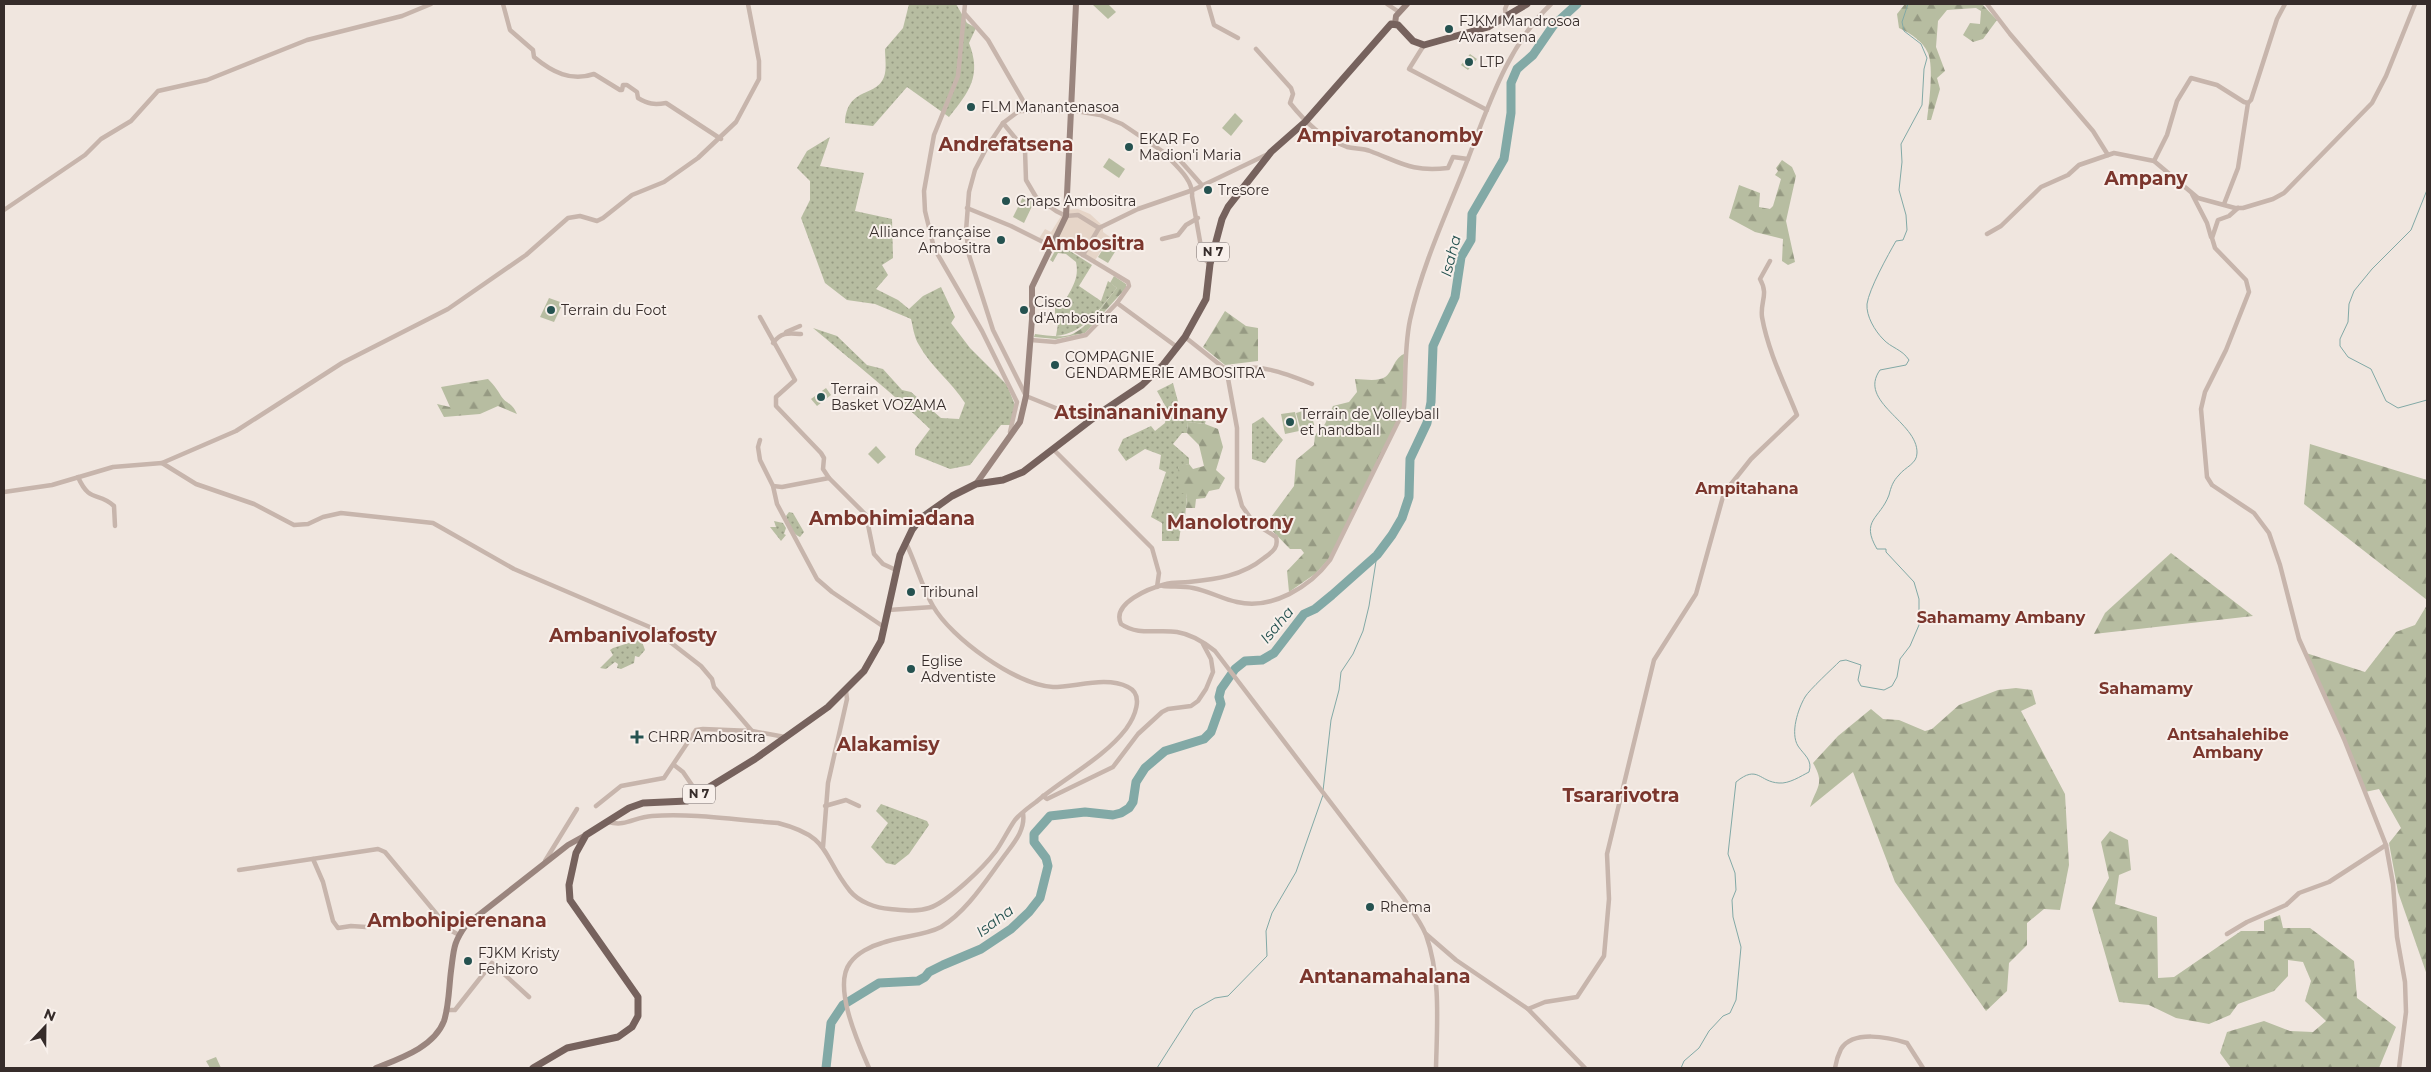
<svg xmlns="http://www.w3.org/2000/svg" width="2431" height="1072" viewBox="0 0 2431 1072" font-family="Montserrat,sans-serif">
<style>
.grass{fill:url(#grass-dots)}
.forest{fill:url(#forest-firs)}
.garden{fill:#b7bda1}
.plaza{fill:#e6d5c8}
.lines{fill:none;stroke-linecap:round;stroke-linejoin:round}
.stream{stroke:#82a9a6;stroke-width:1}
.river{stroke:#82a9a6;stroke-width:9}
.street{stroke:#c7b5ac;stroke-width:4.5}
.secondary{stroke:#9a857e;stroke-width:6}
.primary{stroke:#76625d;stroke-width:7}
.poi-dot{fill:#255250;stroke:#f8f0eb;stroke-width:2}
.labels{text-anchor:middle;stroke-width:4;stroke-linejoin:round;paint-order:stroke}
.shield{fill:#f8f0eb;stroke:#706764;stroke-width:1}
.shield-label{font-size:12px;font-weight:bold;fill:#362c2a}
.poi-label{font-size:14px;fill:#362c2a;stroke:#f8f0eb;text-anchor:start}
.water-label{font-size:15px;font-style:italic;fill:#255250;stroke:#f8f0eb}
.quarter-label{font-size:16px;font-weight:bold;fill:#7b362d;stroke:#f8f0eb}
.district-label{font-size:19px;font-weight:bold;fill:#7b362d;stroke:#f8f0eb}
</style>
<defs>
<pattern id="grass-dots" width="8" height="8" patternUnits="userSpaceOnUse" patternTransform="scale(1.25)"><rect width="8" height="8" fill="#b7bda1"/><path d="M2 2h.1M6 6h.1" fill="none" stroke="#969a83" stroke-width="1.8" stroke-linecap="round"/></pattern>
<pattern id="forest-firs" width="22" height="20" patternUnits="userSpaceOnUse" patternTransform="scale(1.25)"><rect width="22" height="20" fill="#b7bda1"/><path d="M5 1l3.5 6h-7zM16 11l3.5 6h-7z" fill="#969a83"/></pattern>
</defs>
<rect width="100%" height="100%" fill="#f0e6df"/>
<g class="grass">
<path d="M 909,4 L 956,4 L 967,23 L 976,28 L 969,43 C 982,76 969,92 949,117 L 907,87 L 873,126 L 845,123 C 847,86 876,98 884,77 C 887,70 885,57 885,49 L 903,28 Z"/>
<path d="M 830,137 L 820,166 L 864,173 L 855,211 L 892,219 L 893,258 L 882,265 L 888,275 L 876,289 L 898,300 L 909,309 L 923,296 L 941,287 L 955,317 L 951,323 L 970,348 L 1007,385 L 1015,405 L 1011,425 L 1001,425 L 970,465 L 950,469 L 915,455 L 915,449 L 930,429 C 893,393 852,361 813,328 L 837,336 L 867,365 L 883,369 L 902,390 L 911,392 L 941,418 L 959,419 L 965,403 C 952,382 931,367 919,345 C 914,337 913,327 911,319 L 875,304 L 847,300 L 825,283 L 801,218 L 810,200 L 810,181 L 797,168 L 807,151 Z"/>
<path d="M 1059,244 L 1092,265 L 1079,286 L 1101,301 L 1108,281 L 1117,288 C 1099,309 1085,333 1056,336 L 1058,324 L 1055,321 L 1055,301 L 1067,297 C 1074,285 1079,276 1076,262 L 1066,254 L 1058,253 L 1053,262 L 1050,260 Z"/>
<polygon points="1173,383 1180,409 1207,414 1205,424 1188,422 1187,433 1182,433 1173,444 1189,458 1189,464 1178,467 1187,493 1185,518 1182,519 1179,541 1162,541 1162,523 1151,517 1166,472 1159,469 1161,455 1145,449 1126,461 1118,450 1123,439 1151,426 1155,431 1165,423 1167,409 1157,391"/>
<polygon points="1263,417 1283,440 1265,463 1252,459 1252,424"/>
<path d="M 789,512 L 793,513 L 804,532 L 800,537 C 792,534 789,523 786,516 Z"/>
<polygon points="774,521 783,523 786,528 784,534 786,535 781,541 770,527 776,527"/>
<polygon points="641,639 645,650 639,657 635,656 634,663 621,669 617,668 618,664 615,662 606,669 600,668 613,655 610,650 613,648"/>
<polygon points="881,804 927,821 929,825 909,854 895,865 886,863 871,847 888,823 876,811"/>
</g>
<g class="forest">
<path d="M 1905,4 L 1982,4 L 1997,20 L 1983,39 L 1973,42 L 1963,35 L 1970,23 L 1980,24 L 1981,11 L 1976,8 L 1947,10 L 1938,21 L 1936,47 L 1945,71 L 1937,78 L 1940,89 L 1931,120 L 1927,120 C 1929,104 1934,67 1928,53 C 1923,41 1910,33 1899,28 L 1897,14 Z"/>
<polygon points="1782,160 1792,167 1796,176 1786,221 1795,262 1788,265 1782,261 1783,239 1755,232 1729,218 1739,185 1760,193 1759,207 1770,209 1773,206 1781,179 1775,175 1778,171 1776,168"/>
<path d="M 1114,276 L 1126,284 L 1126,288 L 1085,333 L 1056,339 L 1034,337 L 1035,334 C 1046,335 1059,338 1070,335 C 1086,330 1106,301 1117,288 L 1110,283 Z"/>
<polygon points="1225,311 1246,326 1258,328 1258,361 1225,365 1203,347"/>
<path d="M 1404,354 L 1403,407 L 1399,418 L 1329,559 L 1315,574 L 1289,592 L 1287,571 L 1304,553 L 1301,549 L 1290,549 L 1266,524 L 1294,486 L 1296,460 L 1314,445 L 1315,435 L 1325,424 L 1333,406 L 1349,402 L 1357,392 L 1355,379 C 1363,379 1372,381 1380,379 C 1393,377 1392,359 1404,354 Z"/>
<path d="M 488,379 C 494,385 497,389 501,396 C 506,404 512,402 517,414 L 498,406 L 480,414 L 444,417 L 437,404 L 450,407 L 441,387 Z"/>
<polygon points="1188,422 1205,424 1218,429 1223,447 1216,470 1225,478 1219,489 1209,491 1205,498 1196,499 1195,508 1186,508 1187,493 1179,493 1178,466 1189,464 1193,469 1204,466 1199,445 1187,433"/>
<polygon points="2310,444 2427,480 2427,600 2304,504"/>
<polygon points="2171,553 2253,616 2094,634 2105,613"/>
<polygon points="2427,605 2427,975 2398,892 2389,843 2401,828 2379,789 2365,792 2306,653 2365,672 2396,632 2415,625"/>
<path d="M 2016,688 L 2032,690 L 2036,704 L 2021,711 L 2065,794 L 2069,865 L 2060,910 L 2044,909 L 2027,923 L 2027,945 L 2009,963 L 2007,991 L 1986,1011 L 1895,882 L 1853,772 L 1810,807 C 1817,786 1825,784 1813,763 L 1838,736 L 1871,709 L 1883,719 L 1899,720 L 1925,731 L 1932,729 L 1959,705 L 1998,690 Z"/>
<polygon points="2110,831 2128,840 2131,870 2119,875 2115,904 2157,917 2158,978 2174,977 2241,931 2264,931 2264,921 2280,915 2283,928 2310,928 2354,961 2357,998 2396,1027 2379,1068 2231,1068 2220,1053 2227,1032 2264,1021 2290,1031 2313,1032 2326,1021 2305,1001 2311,981 2303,962 2288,960 2288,976 2274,991 2238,1004 2230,1015 2209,1024 2176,1018 2149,1005 2119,1002 2092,908 2109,878 2101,842"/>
</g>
<g class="garden">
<polygon points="1092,4 1108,4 1116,12 1108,19"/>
<polygon points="1470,54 1477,59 1468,70 1461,65"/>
<polygon points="1235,113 1243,121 1231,136 1222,128"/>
<polygon points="1109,158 1125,169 1119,178 1103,167"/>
<polygon points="1024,195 1035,200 1024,223 1013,217"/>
<polygon points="1109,240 1118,247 1108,263 1098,257"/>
<polygon points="549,298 563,303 554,322 540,317"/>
<polygon points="826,388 831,395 817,406 811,399"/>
<polygon points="1310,409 1315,428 1301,431 1296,413"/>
<polygon points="1295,412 1299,431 1285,434 1281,414"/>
<polygon points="876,446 886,457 878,464 868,454"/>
<polygon points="216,1057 221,1068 210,1068 206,1061"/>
</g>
<polygon class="plaza" points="1078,209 1090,214 1103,226 1103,232 1110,237 1094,262 1058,240 1053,248 1038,240 1045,229 1051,232 1065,210"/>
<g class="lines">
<g class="stream">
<polyline points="2427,190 2411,230 2372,269 2354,291 2349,304 2348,322 2340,339 2340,346 2348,357 2371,369 2386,401 2398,408 2427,400"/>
<polyline points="1323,791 1331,720 1339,690 1341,672 1353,654 1363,631 1369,606 1377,555"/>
<polyline points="1157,1068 1194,1010 1215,998 1228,996 1267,956 1266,931 1272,913 1296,872 1323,795"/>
<path d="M 1681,1068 L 1684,1061 L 1699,1048 L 1709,1031 L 1723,1016 L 1730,1013 L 1736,1000 L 1741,947 L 1733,917 L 1732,900 L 1736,890 L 1735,873 L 1728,854 L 1736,782 C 1758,764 1759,782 1779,783 C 1789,784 1801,776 1809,772 C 1813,760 1804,755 1798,746 C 1790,733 1798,709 1805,697 C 1809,690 1833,668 1840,661 L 1846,660 L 1861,665 L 1858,680 L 1861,686 L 1884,690 L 1892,686 L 1897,677 L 1900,659 L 1910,646 L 1919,625 L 1919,599 L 1914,582 L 1886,552 L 1886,549 L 1877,549 C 1860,520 1880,519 1889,495 C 1891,487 1893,481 1899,475 C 1905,467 1917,464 1917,453 C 1918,422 1857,402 1880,370 L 1906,365 L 1909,360 C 1902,349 1891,348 1883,339 C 1875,331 1866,316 1867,304 C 1869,289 1888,255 1896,241 L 1903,240 L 1907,230 L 1906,215 L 1899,190 L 1902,162 L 1901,144 L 1922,105 L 1924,69 L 1927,58 L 1921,44 L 1904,31 L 1902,22 L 1908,4"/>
</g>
<polyline class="river" points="826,1068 831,1023 843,1005 879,983 918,981 925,977 929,972 943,965 981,949 1011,929 1029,912 1040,898 1048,866 1046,858 1034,842 1034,834 1050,816 1085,812 1113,815 1121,813 1129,808 1133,802 1136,782 1145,768 1165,751 1204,739 1211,732 1221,704 1219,697 1221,689 1235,669 1245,661 1262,660 1274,653 1304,614 1315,609 1332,595 1377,555 1392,535 1402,518 1409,497 1410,459 1427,423 1431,402 1433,346 1455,297 1461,257 1471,240 1472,214 1504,159 1511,113 1511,83 1517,69 1533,55 1553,26 1577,4"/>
<g class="street">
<path d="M 503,4 L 510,30 L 533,50 L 534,57 C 552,72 571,82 594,74 L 620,90 L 622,90 L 623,85 L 627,85 L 637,92 L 638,98 C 648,104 654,105 666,103 L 721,139"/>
<polyline points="965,4 958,76 934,135 924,191 925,211 934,248 982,331 1017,402 1010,432 1011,435"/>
<polyline points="1208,4 1214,25 1238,38"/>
<polyline points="1387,4 1399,12"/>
<polyline points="1987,4 2010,34 2093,131 2108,155"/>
<polyline points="965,14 988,40 1029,111"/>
<polyline points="1506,16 1505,9 1507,4"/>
<polyline points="1424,45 1409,69 1487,110"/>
<path d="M 1256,49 L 1291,88 L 1293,94 L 1290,103 C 1306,123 1322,138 1347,147 C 1355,149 1363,148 1370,151 C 1402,163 1411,172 1448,168 L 1453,157 L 1468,159"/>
<polyline points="1003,123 1025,150 1026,180 1036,197 1056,211 1066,216 1078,215 1099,228"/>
<path d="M 1165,154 C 1175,165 1194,180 1192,196 L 1203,258 L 1210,264"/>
<polyline points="2154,161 2167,135 2177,101 2191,78 2217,85 2244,102 2248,103 2251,100 2277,19 2285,4"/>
<polyline points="2192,194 2207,223 2211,237"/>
<polyline points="2224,204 2238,168 2248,103"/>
<polyline points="967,208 1011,226 1051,246"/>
<polyline points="2238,208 2229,216 2218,220 2212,238 2215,248 2246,280 2249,292 2226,350 2205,392 2201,409 2207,477 2212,485 2254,513 2269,533 2280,565 2299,639 2344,739 2386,845 2393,884 2397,937 2405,982 2406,1012 2399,1068"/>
<polyline points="4,210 85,155 101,139 131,121 158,91 207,80 307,40 402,16 431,4"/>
<polyline points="1987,234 2001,226 2041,187 2068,175 2079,165 2114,153 2154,161 2198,198 2235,208 2243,208 2273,199 2284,193 2372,103 2386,76 2415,4"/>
<polyline points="1162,239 1178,235 1186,225 1198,218"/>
<polyline points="1083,255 1099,228 1138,209 1193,190 1268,154"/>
<polyline points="1117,303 1177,347"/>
<polyline points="760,317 795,380 776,397 776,406 821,453 824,458 823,469 829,478 866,515 874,554 883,564 896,570"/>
<polyline points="786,332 800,326"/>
<path d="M 1185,337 L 1224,368 L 1227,373 L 1237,428 L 1237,488 L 1242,506 L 1254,523 L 1276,537 C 1279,548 1272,552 1264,558 C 1242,576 1217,579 1189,582 C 1182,583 1173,582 1166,584 C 1150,588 1111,603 1121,624 C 1138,636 1158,629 1177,632 C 1190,634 1205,643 1215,651 L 1402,896 C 1410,908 1421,922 1426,935 C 1441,977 1437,1024 1436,1068"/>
<polyline points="1031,340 1055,342 1086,335 1117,303 1129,286 1128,282 1055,238"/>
<path d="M 773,343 C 781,332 788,333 801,334"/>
<path d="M 1224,368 C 1262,365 1277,370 1312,384"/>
<polyline points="1100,413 1068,413 1026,396 993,330 969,255 966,231 969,192 975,170 987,147 1003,123 1019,111 1070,110 1100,115 1122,124 1165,153 1178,158 1201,184"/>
<polyline points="760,440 758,447 760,460 773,486 777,504 817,579 832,592 884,627"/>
<polyline points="1054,450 1152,548 1159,573 1157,587"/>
<polyline points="162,463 236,431 342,363 448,309 526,255 568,218 580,216 597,221 603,218 632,195 664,182 698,158 736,122 759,79 759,61 748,4"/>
<path d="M 78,477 C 90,504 98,491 114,506 L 115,526"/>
<polyline points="773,486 782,487 829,478"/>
<polyline points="4,492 52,485 113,467 162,463 196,484 254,504 294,525 308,524 323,517 341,513 433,523 514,569 652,628 701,666 712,679 714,687 752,731"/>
<path d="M 1163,586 C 1173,587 1183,586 1193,588 C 1209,591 1222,599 1237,602 C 1272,610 1310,587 1330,560 L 1400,418 L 1404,407 C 1406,379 1404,349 1410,320 C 1421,270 1443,221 1462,174 C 1486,114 1504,49 1551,4"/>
<polyline points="888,610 933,607"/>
<polyline points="674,765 683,772 698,794"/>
<polyline points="1043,796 1047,799 1113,767 1138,734 1162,712 1168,709 1191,706 1198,701 1206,689 1213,672 1211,659 1203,644"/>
<polyline points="596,806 621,786 664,778 696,730 703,729 752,731 785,737"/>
<polyline points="825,806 846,800 859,806"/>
<path d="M 608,822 C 627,827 634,817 652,816 C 693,813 737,820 778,823 C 832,837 821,855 850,891 C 859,902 876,908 890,909 C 903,910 917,912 929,908 C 948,902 984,867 996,851 C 1003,841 1008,830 1015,820 C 1021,813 1029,807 1036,802 C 1065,777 1103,759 1126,729 C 1134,718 1145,695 1128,687 C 1106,676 1076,687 1053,687 C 1016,685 951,638 933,606 C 922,587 916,564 906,543"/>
<polyline points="823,847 828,783 847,699 846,691"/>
<polyline points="313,859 323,882 333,921 338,928 351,926 366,927"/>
<polyline points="545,861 577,809"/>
<polyline points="239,870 378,849 385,852 450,930 459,935"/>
<polyline points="1426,934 1456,960 1528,1009 1585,1068"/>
<polyline points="2227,934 2247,922 2286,905 2299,893 2329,882 2386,845"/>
<path d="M 1528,1009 L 1545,1002 L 1577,997 L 1604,956 L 1609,899 L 1607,854 L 1654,660 L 1696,594 L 1724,493 L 1751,459 L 1797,415 C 1784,383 1768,351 1762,317 C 1760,301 1769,295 1760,279 L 1770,261"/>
<polyline points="446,1010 455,1010 492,963 529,997"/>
<path d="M 869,1068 C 859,1045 832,986 850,963 C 857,953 871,946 882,943 C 900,936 924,936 941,927 C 966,912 985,882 1002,859 C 1012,845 1026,831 1023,813"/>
<path d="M 1835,1068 C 1836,1062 1838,1055 1841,1049 C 1853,1030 1888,1037 1907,1043 L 1923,1068"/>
</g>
<g class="secondary">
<polyline points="1395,24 1396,16 1407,4"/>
<polyline points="976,484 1020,422 1026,396 1032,319 1032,287 1066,216 1076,4"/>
<path d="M 376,1068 C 401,1058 434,1047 444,1021 C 449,1006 449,986 451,971 C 454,949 453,943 466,925 L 568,845 L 586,835"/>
</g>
<polyline class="primary" points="533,1068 567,1048 618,1037 632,1027 638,1016 638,997 570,900 569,885 576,853 586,835 629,808 643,803 687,801 698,794 755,759 828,707 864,671 881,641 900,555 912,530 921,518 952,496 976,484 1003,480 1023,472 1100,413 1142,385 1163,365 1185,337 1206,299 1210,264 1222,219 1228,207 1271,152 1305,122 1391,24 1398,25 1413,41 1424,45 1488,27 1527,4"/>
</g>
<g class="poi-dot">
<circle cx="1449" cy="29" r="5"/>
<circle cx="1469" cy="62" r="5"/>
<circle cx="971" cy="107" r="5"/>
<circle cx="1129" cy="147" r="5"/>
<circle cx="1208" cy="190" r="5"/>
<circle cx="1006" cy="201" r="5"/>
<circle cx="1001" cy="240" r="5"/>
<circle cx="551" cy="310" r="5"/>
<circle cx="1024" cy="310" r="5"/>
<circle cx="1055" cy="365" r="5"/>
<circle cx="821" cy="397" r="5"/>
<circle cx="1290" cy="422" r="5"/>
<circle cx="911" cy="592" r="5"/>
<circle cx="911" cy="669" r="5"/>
<path d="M634.5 729.5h5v5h5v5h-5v5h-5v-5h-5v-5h5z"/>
<circle cx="1370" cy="907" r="5"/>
<circle cx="468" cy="961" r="5"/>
</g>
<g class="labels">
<g class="shield">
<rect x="1197" y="242.5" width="32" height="19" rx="4"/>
<rect x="683" y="784.5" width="32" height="19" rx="4"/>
</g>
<g class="shield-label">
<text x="1213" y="256">N 7</text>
<text x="699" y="798">N 7</text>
</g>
<g class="poi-label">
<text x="1459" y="26">FJKM Mandrosoa<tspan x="1459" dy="16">Avaratsena</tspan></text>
<text x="1479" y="67">LTP</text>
<text x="981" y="112">FLM Manantenasoa</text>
<text x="1139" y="144">EKAR Fo<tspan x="1139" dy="16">Madion'i Maria</tspan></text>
<text x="1218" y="195">Tresore</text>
<text x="1016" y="206">Cnaps Ambositra</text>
<text x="991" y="237" text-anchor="end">Alliance française<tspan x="991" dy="16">Ambositra</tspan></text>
<text x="1034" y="307">Cisco<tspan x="1034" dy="16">d'Ambositra</tspan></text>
<text x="561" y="315">Terrain du Foot</text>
<text x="1065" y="362">COMPAGNIE<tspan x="1065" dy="16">GENDARMERIE AMBOSITRA</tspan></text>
<text x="831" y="394">Terrain<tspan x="831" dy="16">Basket VOZAMA</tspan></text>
<text x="1300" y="419">Terrain de Volleyball<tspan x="1300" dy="16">et handball</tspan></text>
<text x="921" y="597">Tribunal</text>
<text x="921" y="666">Eglise<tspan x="921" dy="16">Adventiste</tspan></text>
<text x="648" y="742">CHRR Ambositra</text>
<text x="1380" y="912">Rhema</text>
<text x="478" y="958">FJKM Kristy<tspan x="478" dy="16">Fehizoro</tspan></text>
</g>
<g class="water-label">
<text transform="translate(1451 256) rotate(-76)" y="5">Isaha</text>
<text transform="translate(1277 625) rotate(-50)" y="5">Isaha</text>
<text transform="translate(995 921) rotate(-37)" y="5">Isaha</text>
</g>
<g class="quarter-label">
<text x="1747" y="494">Ampitahana</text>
<text x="2001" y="623">Sahamamy Ambany</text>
<text x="2146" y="694">Sahamamy</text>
<text x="2228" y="740">Antsahalehibe<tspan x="2228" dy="18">Ambany</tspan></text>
</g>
<g class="district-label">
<text x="1390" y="142">Ampivarotanomby</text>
<text x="1006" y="151">Andrefatsena</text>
<text x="2146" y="185">Ampany</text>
<text x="1093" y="250">Ambositra</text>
<text x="1141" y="419">Atsinananivinany</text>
<text x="892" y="525">Ambohimiadana</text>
<text x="1230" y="529">Manolotrony</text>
<text x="633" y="642">Ambanivolafosty</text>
<text x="888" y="751">Alakamisy</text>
<text x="1621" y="802">Tsararivotra</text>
<text x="457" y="927">Ambohipierenana</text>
<text x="1385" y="983">Antanamahalana</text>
</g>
</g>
<rect width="2431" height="1072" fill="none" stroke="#362c2a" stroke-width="10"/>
<g transform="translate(45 1027) rotate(22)" stroke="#f8f0eb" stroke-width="4" paint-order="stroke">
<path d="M0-4L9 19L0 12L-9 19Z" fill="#362c2a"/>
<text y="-8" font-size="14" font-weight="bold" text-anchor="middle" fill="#362c2a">N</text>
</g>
</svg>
